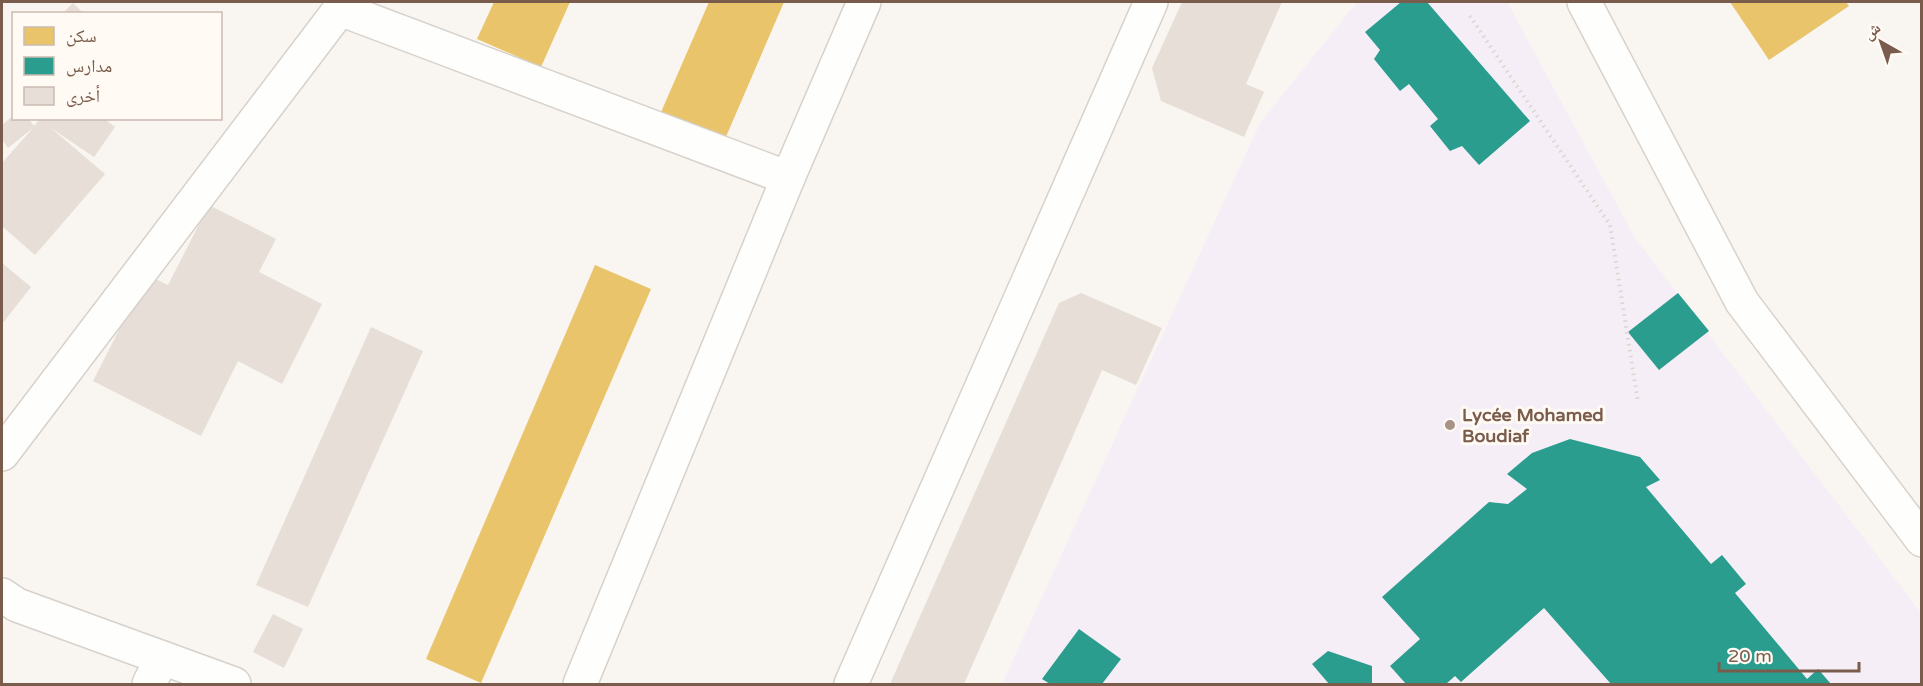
<svg xmlns="http://www.w3.org/2000/svg" width="1923" height="686" viewBox="0 0 1923 686" font-family="'Varela Round','Noto Naskh Arabic',sans-serif">
<style>
.education{fill:#f6eef6}
.homes{fill:#e9c46a}
.schools{fill:#2a9d8f}
.building{fill:#e6ded7}
.lines{fill:none;stroke-linecap:round;stroke-linejoin:round}
.minor-casing{stroke:#d7d1cb;stroke-width:36}
.secondary-casing{stroke:#d9d2cb;stroke-width:36}
.path{stroke:#dcd5d0;stroke-width:4;stroke-dasharray:1.5 4.5;stroke-linecap:butt}
.minor{stroke:#fefefd;stroke-width:33}
.secondary{stroke:#fefefd;stroke-width:33}
.poi-dot{fill:#a69286;stroke:#fffaf3;stroke-width:2}
.labels{text-anchor:middle;stroke-width:6;stroke-linejoin:round;paint-order:stroke}
.poi-label{font-size:18px;font-weight:bold;fill:#7a5c4d;stroke:#fffaf3;text-anchor:start}
</style>
<rect width="100%" height="100%" fill="#f9f5f0"/>
<polygon class="education" points="1357,2 1507,2 1635,238 1921,613 1921,684 1002,684 1260,123"/>
<g class="homes">
<polygon points="494,2 570,2 541,67 477,39"/>
<polygon points="709,2 784,2 722,146 658,119"/>
<polygon points="1730,2 1846,2 1849,6 1769,60"/>
<polygon points="595,265 651,289 481,683 426,659"/>
</g>
<g class="schools">
<polygon points="1401,2 1427,2 1530,121 1479,165 1462,146 1450,151 1430,126 1438,119 1409,84 1400,91 1374,59 1380,50 1365,32"/>
<polygon points="1678,293 1709,331 1659,370 1628,332"/>
<polygon points="1570,439 1640,457 1660,480 1646,487 1711,564 1722,555 1746,584 1735,593 1807,679 1818,669 1831,684 1611,684 1544,608 1461,682 1455,676 1446,684 1406,684 1390,666 1420,639 1382,597 1489,502 1508,504 1527,489 1507,474 1532,453"/>
<polygon points="1079,629 1121,659 1102,684 1050,684 1042,679"/>
<polygon points="1328,651 1372,666 1372,684 1329,684 1312,664"/>
</g>
<g class="building">
<polygon points="1182,2 1282,2 1246,84 1264,92 1244,137 1161,101 1152,68"/>
<polygon points="73,3 84,14 62,14"/>
<polygon points="14,115 14,118 28,118 34,126 41,118 103,118 115,127 94,157 51,128 105,174 35,255 2,226 2,163 34,127 8,148 2,140 2,125"/>
<polygon points="209,205 276,239 259,272 322,304 282,384 238,361 201,436 93,381 147,275 168,285"/>
<polygon points="2,263 31,287 2,324"/>
<polygon points="1081,293 1162,328 1136,385 1102,370 964,684 890,684 1059,303"/>
<polygon points="371,327 423,351 308,607 256,585"/>
<polygon points="273,614 303,629 284,668 253,652"/>
</g>
<g class="lines">
<defs>
<g id="minor">
<polyline points="345,2 340,9 788,178"/>
<polyline points="2,454 340,9"/>
<polyline points="2,595 17,605 234,684"/>
<polyline points="149,684 162,658"/>
<polyline points="580,684 788,178 864,2"/>
<polyline points="851,684 1151,2"/>
</g>
<polyline id="secondary" points="1584,2 1742,302 1922,540"/>
</defs>
<use href="#minor" class="minor-casing"/>
<use href="#secondary" class="secondary-casing"/>
<polyline class="path" points="1470,16 1610,225 1638,402"/>
<use href="#minor" class="minor"/>
<use href="#secondary" class="secondary"/>
</g>
<circle class="poi-dot" cx="1450" cy="425" r="6"/>
<g class="labels">
<g class="poi-label">
<text x="1462" y="421">Lycée Mohamed<tspan x="1462" dy="21">Boudiaf</tspan></text>
</g>
</g>
<rect width="1923" height="686" fill="none" stroke="#7a5c4d" stroke-width="6"/>
<rect x="12" y="12" width="210" height="108" fill="#fffaf3" stroke="#cabbb1" stroke-width="1.5"/>
<rect x="24" y="27" width="30" height="18" fill="#e9c46a" stroke="#cabbb1" stroke-width="1.5"/>
<text x="66" y="42" font-size="18" fill="#7a5c4d">سكن</text>
<rect x="24" y="57" width="30" height="18" fill="#2a9d8f" stroke="#cabbb1" stroke-width="1.5"/>
<text x="66" y="72" font-size="18" fill="#7a5c4d">مدارس</text>
<rect x="24" y="87" width="30" height="18" fill="#e6ded7" stroke="#cabbb1" stroke-width="1.5"/>
<text x="66" y="102" font-size="18" fill="#7a5c4d">أخرى</text>
<g transform="translate(1881 42) rotate(320)" stroke="#fffaf3" stroke-width="4.5" paint-order="stroke">
<path d="M0-4.5L10 22L0 15L-10 22Z" fill="#7a5c4d"/>
<text y="-9" font-size="16" font-weight="bold" text-anchor="middle" fill="#7a5c4d">ش</text>
</g>
<path d="M1719 662v9h140v-9" fill="none" stroke="#7a5c4d" stroke-width="3"/>
<text x="1728" y="662" font-size="18" fill="#7a5c4d" stroke="#fffaf3" stroke-width="4.5" paint-order="stroke">20 m</text>
</svg>
